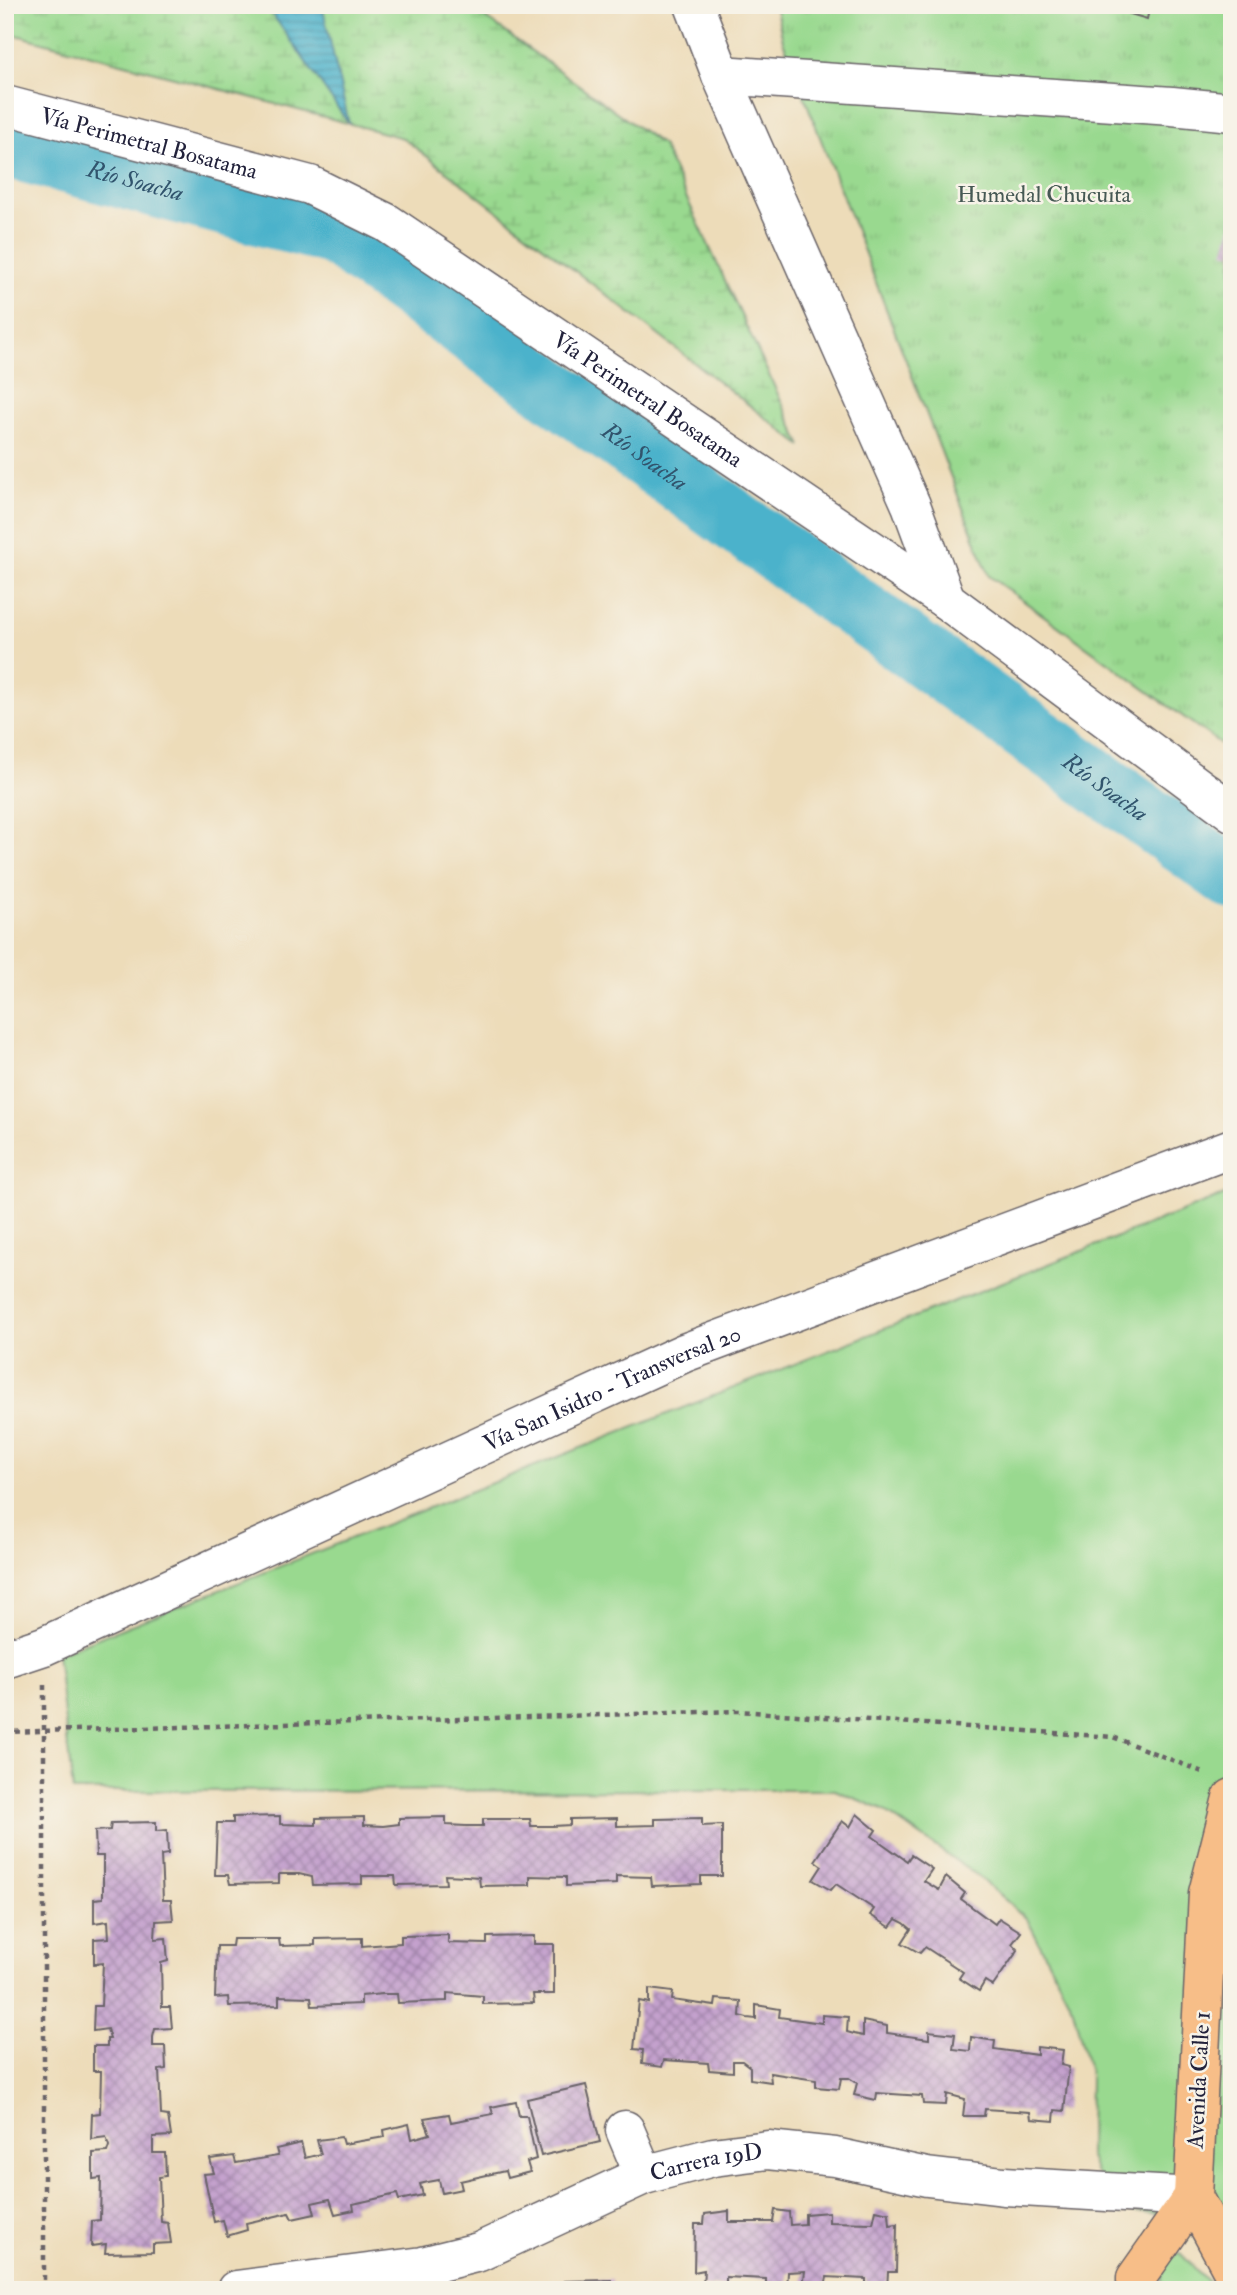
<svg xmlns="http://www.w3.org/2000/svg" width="1237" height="2295" viewBox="0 0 1237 2295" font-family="'IM FELL Double Pica',serif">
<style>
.green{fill:#99d98f;stroke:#5e7e65;stroke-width:2}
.wetland{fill:url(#wetland-marsh);stroke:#5e7e65;stroke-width:2}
.park{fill:url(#park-tufts);stroke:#5e7e65;stroke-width:2}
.water{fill:url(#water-rules);stroke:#376a83;stroke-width:2}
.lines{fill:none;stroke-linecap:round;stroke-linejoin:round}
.river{stroke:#4cb2cb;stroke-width:63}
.building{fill:url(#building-cross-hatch)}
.minor-casing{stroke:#696367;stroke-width:41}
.major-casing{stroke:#696367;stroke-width:41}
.path{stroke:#696367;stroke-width:4.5;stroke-dasharray:5 5;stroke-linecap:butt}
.minor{stroke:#fff;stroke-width:38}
.major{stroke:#f7be88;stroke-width:38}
.labels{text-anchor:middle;stroke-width:5;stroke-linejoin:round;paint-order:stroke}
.street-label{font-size:23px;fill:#22223b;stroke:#f7f3e8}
.park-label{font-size:23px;fill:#465954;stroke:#f7f3e8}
.water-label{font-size:24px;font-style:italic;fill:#31546d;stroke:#f7f3e8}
</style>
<defs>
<pattern id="wetland-marsh" width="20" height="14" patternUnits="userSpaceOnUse" patternTransform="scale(1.75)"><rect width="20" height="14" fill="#99d98f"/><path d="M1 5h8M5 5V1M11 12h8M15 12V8" fill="none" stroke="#84ba7c"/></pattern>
<pattern id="park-tufts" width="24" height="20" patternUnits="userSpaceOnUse" patternTransform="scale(1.75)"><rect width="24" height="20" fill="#99d98f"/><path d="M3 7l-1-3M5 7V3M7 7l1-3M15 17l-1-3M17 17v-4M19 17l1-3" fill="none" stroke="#84ba7c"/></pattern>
<pattern id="water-rules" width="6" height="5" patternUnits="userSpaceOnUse" patternTransform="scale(1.75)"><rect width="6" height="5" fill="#4cb2cb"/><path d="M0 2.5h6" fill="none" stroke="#3f90a6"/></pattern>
<pattern id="building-cross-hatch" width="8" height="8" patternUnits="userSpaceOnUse" patternTransform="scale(1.75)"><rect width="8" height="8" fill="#c4a1cd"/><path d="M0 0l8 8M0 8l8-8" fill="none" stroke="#9f83a8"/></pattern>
</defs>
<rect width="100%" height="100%" fill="#f7f3e8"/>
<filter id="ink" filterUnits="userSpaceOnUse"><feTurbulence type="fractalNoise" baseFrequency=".0143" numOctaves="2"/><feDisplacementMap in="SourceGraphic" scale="14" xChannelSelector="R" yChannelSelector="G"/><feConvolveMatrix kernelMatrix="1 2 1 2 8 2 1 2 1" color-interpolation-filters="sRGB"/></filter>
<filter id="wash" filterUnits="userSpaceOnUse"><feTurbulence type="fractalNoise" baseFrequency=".00686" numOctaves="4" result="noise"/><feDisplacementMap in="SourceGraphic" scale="28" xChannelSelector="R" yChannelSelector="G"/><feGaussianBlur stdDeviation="1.57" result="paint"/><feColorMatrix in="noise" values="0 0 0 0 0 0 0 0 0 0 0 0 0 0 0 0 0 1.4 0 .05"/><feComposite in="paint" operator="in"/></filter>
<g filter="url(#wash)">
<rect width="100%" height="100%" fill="#eddcb9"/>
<g class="green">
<polygon points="1232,1192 1232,2221 1111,2210 1089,2155 1090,2074 1073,2009 1027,1919 978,1876 883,1810 835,1790 73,1791 57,1654"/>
<polygon points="1180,2253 1212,2286 1214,2290 1162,2290 1162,2256"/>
</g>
<polygon class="wetland" points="5,5 468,5 662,145 802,446 403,138 5,32"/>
<polygon class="park" points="775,5 1232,5 1232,752 989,576 783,41"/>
<polygon class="water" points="266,5 322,5 349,124"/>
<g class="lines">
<path class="river" id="s1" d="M 5,146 L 335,234 L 1232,878"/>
</g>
<g id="blocks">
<g class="building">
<polygon points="1100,5 1150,5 1147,19"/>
<polygon points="1231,226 1232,226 1232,254 1224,252"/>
<polygon points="857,1814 876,1830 872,1836 907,1861 911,1855 932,1869 924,1881 939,1890 946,1877 965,1893 961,1899 995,1924 999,1918 1021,1932 1012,1944 1018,1950 993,1986 985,1981 979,1991 959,1978 963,1972 925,1947 920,1953 902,1943 911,1929 904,1923 896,1919 890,1927 870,1915 874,1909 836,1884 831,1890 813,1880 822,1866 815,1861 842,1821 850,1827"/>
<polygon points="280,1816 280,1824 316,1825 316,1818 364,1817 364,1825 383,1826 399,1824 399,1818 446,1817 446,1825 466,1826 483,1826 483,1819 530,1819 531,1826 553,1826 570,1825 570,1819 617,1818 617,1826 655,1825 655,1819 702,1818 702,1826 722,1825 722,1876 701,1876 701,1884 652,1886 651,1877 616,1876 616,1884 566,1886 566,1877 530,1876 530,1885 480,1886 479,1877 466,1876 445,1875 446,1884 396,1885 395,1876 362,1876 362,1884 313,1885 312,1877 299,1874 279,1874 279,1883 230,1884 228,1875 215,1875 217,1823 233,1823 233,1817"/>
<polygon points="156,1822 156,1831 167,1830 168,1854 161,1855 163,1900 171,1900 173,1920 156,1921 155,1939 166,1938 168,1961 161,1963 162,2007 170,2007 172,2028 155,2029 153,2037 153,2046 165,2046 166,2069 159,2070 161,2115 168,2116 171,2136 153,2137 153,2153 165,2153 166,2176 159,2177 161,2222 168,2223 171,2243 153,2244 153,2252 105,2253 106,2244 91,2246 92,2221 100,2220 101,2178 93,2179 93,2153 107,2152 109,2146 106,2137 91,2139 92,2114 100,2113 101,2071 93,2071 93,2046 107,2046 107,2039 110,2039 107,2029 93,2031 94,2006 101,2006 103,1963 94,1964 94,1939 109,1938 108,1921 94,1923 94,1899 103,1898 103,1856 96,1856 95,1831 110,1830 111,1823"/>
<polygon points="448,1935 448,1943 487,1944 487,1937 534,1936 534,1944 554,1944 554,1994 533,1994 534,2003 483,2004 483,1996 447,1993 447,2001 398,2003 397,1994 383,1994 361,1996 361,2004 312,2006 311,1997 279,1996 279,2005 229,2006 228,1997 215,1998 217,1946 232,1946 233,1939 279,1939 280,1946 315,1945 315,1939 362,1938 362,1946 401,1943 401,1936"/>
<polygon points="649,1989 673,1992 672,2000 715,2006 716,1999 741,2001 740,2016 747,2018 756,2019 756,2005 780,2009 779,2017 822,2023 822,2015 848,2017 847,2032 854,2034 863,2036 863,2021 887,2026 887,2033 929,2039 929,2031 955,2034 953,2049 970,2051 971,2037 995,2041 994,2049 1037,2055 1037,2047 1063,2050 1061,2065 1069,2067 1064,2111 1055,2110 1054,2121 1031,2119 1030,2112 985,2109 984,2116 963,2116 965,2099 947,2094 946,2105 923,2104 922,2096 877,2093 876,2100 854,2095 857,2083 849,2078 841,2078 839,2089 816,2087 816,2080 770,2073 771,2082 750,2079 750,2067 742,2061 733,2061 733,2072 709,2070 708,2063 664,2060 662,2067 642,2064 643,2050 634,2049 639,2001 649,2003"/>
<polygon points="586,2085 600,2142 541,2156 527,2099"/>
<polygon points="516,2102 519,2116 527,2116 536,2159 527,2162 530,2172 507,2178 505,2171 460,2181 462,2189 442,2193 439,2180 428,2182 420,2184 423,2195 399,2200 397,2194 353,2204 354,2210 335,2214 330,2199 312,2203 315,2214 292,2219 289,2213 246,2223 247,2230 227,2236 223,2220 214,2222 204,2174 214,2173 210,2159 234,2156 236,2163 278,2156 276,2149 301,2143 305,2158 321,2154 317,2140 341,2137 343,2144 385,2137 384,2130 409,2124 412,2139 430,2134 424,2118 449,2114 451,2122 493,2114 491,2107"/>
<polygon points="775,2210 789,2212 790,2225 805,2224 805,2214 829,2212 829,2222 873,2223 876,2210 889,2213 890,2225 897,2224 896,2272 888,2272 887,2289 866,2289 866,2279 827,2277 825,2287 803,2286 805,2271 788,2272 787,2289 766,2289 766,2279 726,2277 726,2287 703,2286 704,2270 694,2272 695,2224 704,2224 705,2214 729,2211 729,2222 773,2222"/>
<polygon points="612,2280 612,2290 565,2290 564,2281"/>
</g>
</g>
</g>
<g filter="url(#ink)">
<use href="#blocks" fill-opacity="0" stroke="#696367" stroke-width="2"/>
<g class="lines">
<defs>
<g id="minor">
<polyline points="694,5 721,75 911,505 946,600"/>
<polyline points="721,75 1172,106 1232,112"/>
<path id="s2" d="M 5,105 L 310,185 L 387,223 L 946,600 L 1232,812"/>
<path id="s3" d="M 5,1659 L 44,1646 L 684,1353 L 1232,1148"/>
<polyline points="625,2130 644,2175"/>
<path id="s4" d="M 236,2290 L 423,2266 L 479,2252 L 644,2175 L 713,2157 L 768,2150 L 835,2157 L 927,2177 L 1004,2186 L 1193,2197"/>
</g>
<g id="major">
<polyline points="1232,1798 1208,1893 1193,2197 1232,2269"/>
<polyline points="1136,2290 1136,2278 1193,2197"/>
</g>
</defs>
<use href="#minor" class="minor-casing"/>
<use href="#major" class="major-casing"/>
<g class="path">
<polyline points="44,1685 44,2290"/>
<polyline points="5,1732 739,1711 1113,1737 1205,1773"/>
</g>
<use href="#minor" class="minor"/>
<use href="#major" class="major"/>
</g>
</g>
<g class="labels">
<g class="street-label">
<text dy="8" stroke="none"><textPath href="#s2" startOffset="149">Vía Perimetral Bosatama</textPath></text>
<text dy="8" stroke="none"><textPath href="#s2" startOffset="716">Vía Perimetral Bosatama</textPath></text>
<text dy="8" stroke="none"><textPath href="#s3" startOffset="665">Vía San Isidro - Transversal 20</textPath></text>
<text transform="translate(1198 2080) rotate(-87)" y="8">Avenida Calle 1</text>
<text dy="8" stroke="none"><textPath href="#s4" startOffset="492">Carrera 19D</textPath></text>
</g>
<g class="park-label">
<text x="1044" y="202">Humedal Chucuita</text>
</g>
<g class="water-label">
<text dy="8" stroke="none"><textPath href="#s1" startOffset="135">Río Soacha</textPath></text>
<text dy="8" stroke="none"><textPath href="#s1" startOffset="723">Río Soacha</textPath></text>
<text dy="8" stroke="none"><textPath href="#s1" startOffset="1290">Río Soacha</textPath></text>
</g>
</g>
<rect width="1237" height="2295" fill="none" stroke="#f7f3e8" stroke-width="28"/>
</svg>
